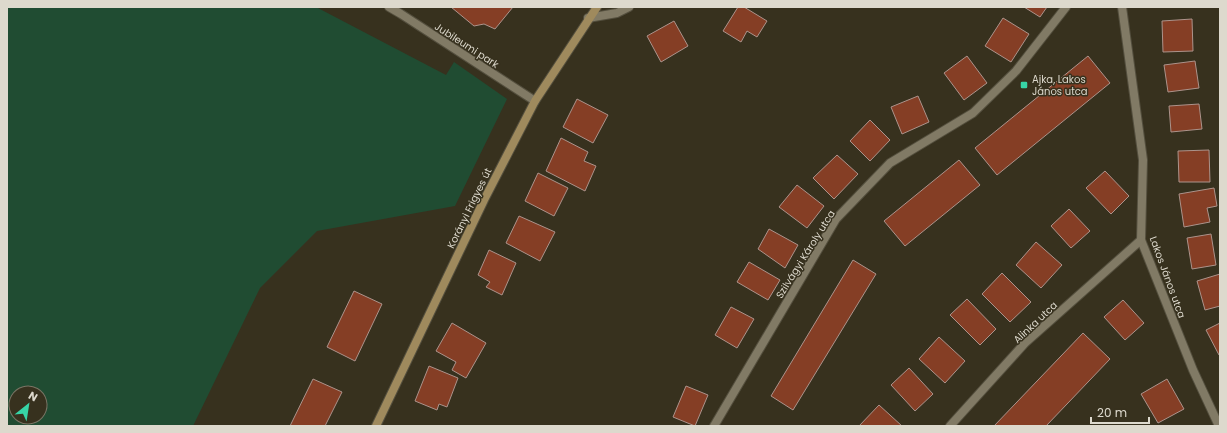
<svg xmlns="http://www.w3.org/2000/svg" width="1227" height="433" viewBox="0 0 1227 433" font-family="Poppins,sans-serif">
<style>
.green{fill:#204c32;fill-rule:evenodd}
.building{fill:#853e25;stroke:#ac938b}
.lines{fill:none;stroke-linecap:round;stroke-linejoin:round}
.minor-casing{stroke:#544f3e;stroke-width:10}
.secondary-casing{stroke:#544f3e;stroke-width:10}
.minor{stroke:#817a65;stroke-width:8}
.secondary{stroke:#9f8a5d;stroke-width:8}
.poi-dot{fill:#37d4a6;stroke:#37311e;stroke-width:1.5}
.labels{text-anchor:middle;stroke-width:3;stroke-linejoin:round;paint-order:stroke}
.street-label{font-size:10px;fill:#ddd9cd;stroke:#37311e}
.poi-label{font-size:10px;fill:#ddd9cd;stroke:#37311e;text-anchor:start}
</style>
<rect width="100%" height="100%" fill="#37311e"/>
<path class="green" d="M 7,7 L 316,7 L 446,75 L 454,62 L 507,99 L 455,206 L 317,231 L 260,288 L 193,426 L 7,426 ZM 16,393 L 40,393 L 40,417 L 16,417 Z"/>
<g class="building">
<polygon points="451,7 513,7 495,29 484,24 474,26"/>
<polygon points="738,7 744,7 767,21 757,37 747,31 741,42 723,31"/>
<polygon points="1024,7 1047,7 1040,17"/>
<polygon points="1003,18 1029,34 1011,62 985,46"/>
<polygon points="1192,19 1193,51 1163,52 1162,21"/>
<polygon points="674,21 688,46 661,62 647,36"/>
<polygon points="967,56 987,83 964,100 944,73"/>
<polygon points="1088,56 1110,83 997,175 975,148"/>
<polygon points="1195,61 1199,88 1168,92 1164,65"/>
<polygon points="918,96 929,122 902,134 891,107"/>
<polygon points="577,99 608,115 593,143 563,127"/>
<polygon points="1199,104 1202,129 1171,132 1169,106"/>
<polygon points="870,120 890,140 870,161 850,141"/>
<polygon points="561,138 588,152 584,161 596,166 585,191 546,171"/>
<polygon points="1209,150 1210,182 1179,182 1178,151"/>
<polygon points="837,155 858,174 834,199 813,178"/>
<polygon points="959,160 980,185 905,246 884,221"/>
<polygon points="1105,171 1129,196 1111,214 1086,188"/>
<polygon points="538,173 568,188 554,216 525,201"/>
<polygon points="797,185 824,206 807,228 779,207"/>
<polygon points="1214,188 1217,206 1207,208 1210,222 1184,227 1179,194"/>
<polygon points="1069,209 1090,231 1071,248 1051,226"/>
<polygon points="519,216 555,232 540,261 506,243"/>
<polygon points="769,229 798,245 785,268 758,249"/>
<polygon points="1211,234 1216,265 1192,269 1187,238"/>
<polygon points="1036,242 1062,265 1041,288 1016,265"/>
<polygon points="489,250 516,263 502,295 486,287 490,282 478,275"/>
<polygon points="853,260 876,274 793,410 771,396"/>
<polygon points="749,262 780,280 768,300 737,282"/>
<polygon points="1002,273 1031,302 1010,322 982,294"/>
<polygon points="1220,274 1220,306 1205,310 1197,281"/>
<polygon points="354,291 382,304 355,361 327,347"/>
<polygon points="967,299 996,329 980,345 950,315"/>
<polygon points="1123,300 1144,323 1125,340 1104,317"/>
<polygon points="731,307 754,319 737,348 715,335"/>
<polygon points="452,323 486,343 466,378 452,370 456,362 436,351"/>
<polygon points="1220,323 1220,354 1219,355 1206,330"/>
<polygon points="1083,333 1110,359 1046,426 994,426"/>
<polygon points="939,337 965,361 945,383 919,359"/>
<polygon points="429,366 458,378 447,407 439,404 437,410 415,401"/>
<polygon points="909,368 933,394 915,411 891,385"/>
<polygon points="313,379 342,392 325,426 290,426"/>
<polygon points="1167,379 1184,409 1158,423 1141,394"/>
<polygon points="686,386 708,395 695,426 673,417"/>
<polygon points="879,405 902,426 859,426"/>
</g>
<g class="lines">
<defs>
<g id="minor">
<polyline points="389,7 401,14 535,101"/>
<polyline points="1122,7 1143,160 1141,240 1193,370 1219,426"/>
<polyline points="588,18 617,13 629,7"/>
<polyline points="714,426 836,219 890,163 973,113 1016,71 1066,7"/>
<polyline points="950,426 1025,343 1141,240"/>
</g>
<polyline id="secondary" points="376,426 484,200 535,101 597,7"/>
</defs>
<use href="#minor" class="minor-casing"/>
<use href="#secondary" class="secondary-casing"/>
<use href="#minor" class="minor"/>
<use href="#secondary" class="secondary"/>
</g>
<rect class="poi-dot" x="1020" y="81" width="8" height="8" rx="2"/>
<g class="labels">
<g class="street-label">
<text transform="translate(467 45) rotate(33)" y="4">Jubileumi park</text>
<text transform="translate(469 208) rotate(-64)" y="4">Korányi Frigyes út</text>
<text transform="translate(805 254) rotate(-58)" y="4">Szilvágyi Károly utca</text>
<text transform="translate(1168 277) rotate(70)" y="4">Lakos János utca</text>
<text transform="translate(1035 322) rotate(-43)" y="4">Alinka utca</text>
</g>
<g class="poi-label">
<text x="1032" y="83">Ajka, Lakos<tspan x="1032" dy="12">János utca</tspan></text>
</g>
</g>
<rect width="1227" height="433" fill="none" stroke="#ddd9cd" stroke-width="16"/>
<g transform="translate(28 405) rotate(30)"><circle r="19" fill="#37311e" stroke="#797464"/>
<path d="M0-3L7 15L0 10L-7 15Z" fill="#37d4a6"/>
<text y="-6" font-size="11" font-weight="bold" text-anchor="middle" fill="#ddd9cd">N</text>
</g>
<path d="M1091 417v6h58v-6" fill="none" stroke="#ddd9cd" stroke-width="2"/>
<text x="1097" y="417" font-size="12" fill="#ddd9cd" stroke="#37311e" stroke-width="3" paint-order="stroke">20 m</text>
</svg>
